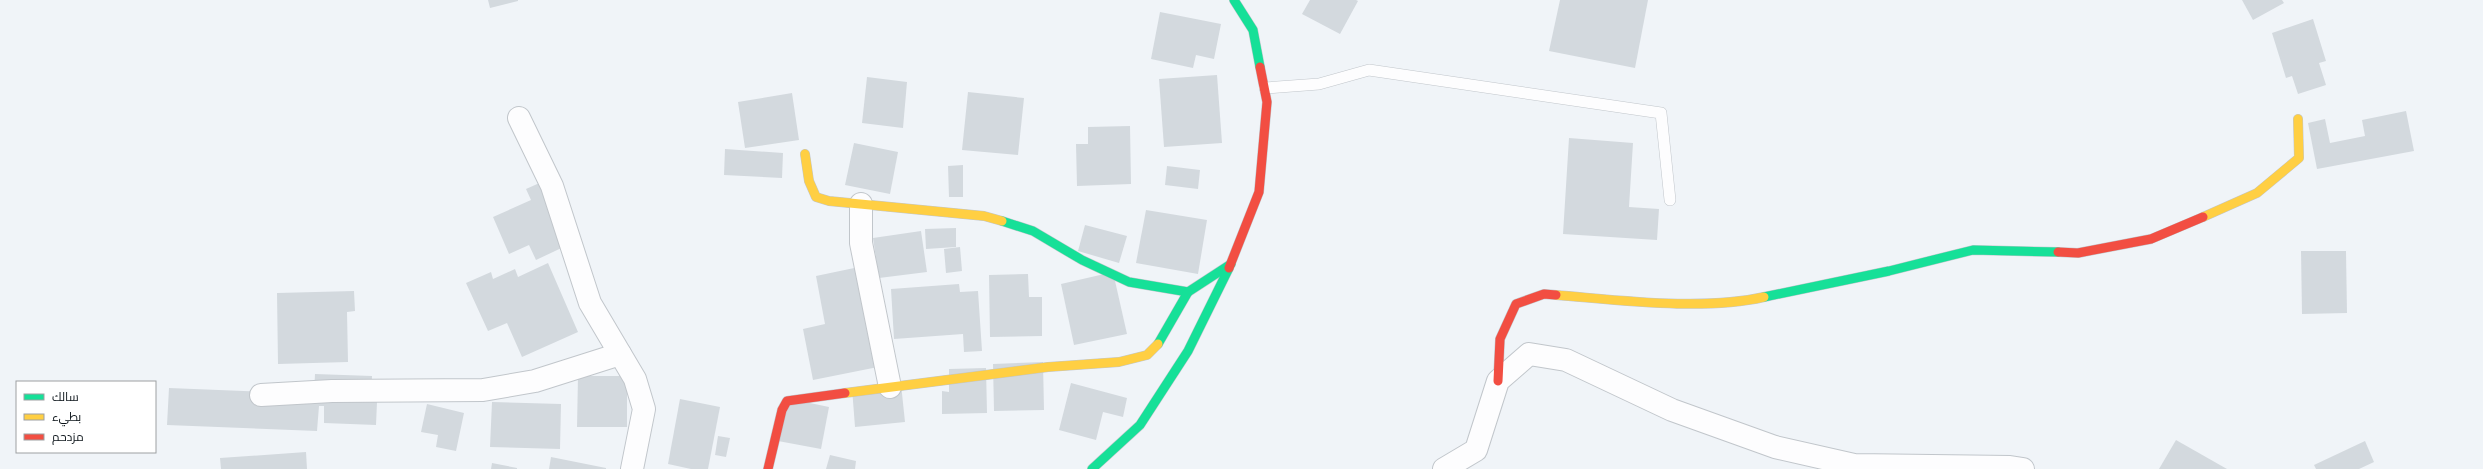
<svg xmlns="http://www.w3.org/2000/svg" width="2483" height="469" viewBox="0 0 2483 469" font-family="Spectral,Cairo,serif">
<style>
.building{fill:#d3d9de}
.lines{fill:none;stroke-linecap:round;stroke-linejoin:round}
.lane-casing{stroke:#c1c6cb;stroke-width:12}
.street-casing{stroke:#c1c6cb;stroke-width:24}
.fast-casing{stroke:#c1c6cb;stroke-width:10}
.slow-casing{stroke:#c1c6cb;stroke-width:10}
.jam-casing{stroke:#c1c6cb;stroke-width:10}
.lane{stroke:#fdfdfe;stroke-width:11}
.street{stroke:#fdfdfe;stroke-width:22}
.fast{stroke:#16e098;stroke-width:9}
.slow{stroke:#ffcf43;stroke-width:9}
.jam{stroke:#f24e42;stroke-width:9}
</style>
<rect width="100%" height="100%" fill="#f0f4f8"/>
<g class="building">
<polygon points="488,0 518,0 518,1 490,8"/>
<polygon points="1310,0 1356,0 1358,1 1340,34 1302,14"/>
<polygon points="1560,0 1648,0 1635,68 1549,51"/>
<polygon points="2242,0 2282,0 2284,3 2253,20"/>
<polygon points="1160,12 1221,24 1214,59 1196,55 1193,68 1151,59"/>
<polygon points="2313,19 2326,61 2319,63 2326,85 2298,94 2292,76 2286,78 2272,33"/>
<polygon points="1217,75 1222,143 1164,147 1159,79"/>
<polygon points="867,77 907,82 903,128 862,123"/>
<polygon points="968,92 1024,98 1018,155 962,150"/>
<polygon points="792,93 799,140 745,148 738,102"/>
<polygon points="2406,111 2414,151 2317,169 2308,123 2325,119 2330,143 2365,136 2362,120"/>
<polygon points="1130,126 1131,184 1077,186 1076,144 1088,144 1088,127"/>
<polygon points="1569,138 1633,143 1629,207 1659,209 1657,240 1563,234"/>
<polygon points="854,143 898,152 890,194 845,185"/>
<polygon points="725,149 783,153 782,178 724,175"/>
<polygon points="963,165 963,197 949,197 948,166"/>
<polygon points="1167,166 1200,170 1198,189 1165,185"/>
<polygon points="544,181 572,243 536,260 529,245 509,254 493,217 531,200 526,189"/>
<polygon points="1146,210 1207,220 1198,274 1136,263"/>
<polygon points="1085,225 1127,236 1119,263 1078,251"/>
<polygon points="956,228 956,247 926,249 925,229"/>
<polygon points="921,231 927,272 879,278 873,238"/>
<polygon points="960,247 962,271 946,273 944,249"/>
<polygon points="2301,251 2346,251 2347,313 2302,314"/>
<polygon points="548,263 578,332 522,357 507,323 488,331 466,283 491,272 493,279 515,269 518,277"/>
<polygon points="859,267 878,367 813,380 803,329 825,324 816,276"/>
<polygon points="1113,272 1127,334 1074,345 1061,284"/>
<polygon points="1028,274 1029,297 1042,297 1042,336 990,337 989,275"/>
<polygon points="959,284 960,292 978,291 982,351 964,352 963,334 894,339 891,289"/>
<polygon points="354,291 355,311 347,312 348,362 278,364 277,293"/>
<polygon points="1043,362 1044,410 994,411 993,364"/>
<polygon points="986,368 987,413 942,414 942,391 949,392 949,369"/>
<polygon points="315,374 372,376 371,402 377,402 376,425 324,423 324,406 319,406 317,431 167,425 169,388 314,394"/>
<polygon points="578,376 627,376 627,427 577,427"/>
<polygon points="1071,383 1127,398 1123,417 1103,412 1096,440 1059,430"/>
<polygon points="901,384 905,422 855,427 852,388"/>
<polygon points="786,398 829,407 821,449 778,441"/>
<polygon points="680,399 720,407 708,469 691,469 668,464"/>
<polygon points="492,402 561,404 560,449 490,447"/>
<polygon points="427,404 464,413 456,451 436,447 438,435 421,432"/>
<polygon points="718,436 730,438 726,457 715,455"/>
<polygon points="2176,440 2227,469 2159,469"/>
<polygon points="2365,441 2374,462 2359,469 2316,469 2314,465"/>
<polygon points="306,452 307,469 221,469 220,458"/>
<polygon points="830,455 856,461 855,469 826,469"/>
<polygon points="551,457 606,468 606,469 549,469"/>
<polygon points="492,463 517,468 517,469 491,469"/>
</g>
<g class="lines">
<defs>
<polyline id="lane" points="1265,88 1319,84 1369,70 1661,113 1670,200"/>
<g id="street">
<polyline points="519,118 552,186 590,303 635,379 644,409 632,469"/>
<polyline points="861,204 861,243 890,387"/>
<polyline points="261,395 332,391 483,390 535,381 620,354"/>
<polyline points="1444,469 1476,450 1498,381 1529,354 1566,360 1672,410 1775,447 1854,465 2010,467 2023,469"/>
</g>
<g id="fast">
<polyline points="1234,0 1253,30 1260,67"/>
<polyline points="1002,221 1033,231 1082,260 1129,282 1188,292 1231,264"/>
<polyline points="1764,297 1889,271 1973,250 2058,252"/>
<polyline points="1158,344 1188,292"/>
<polyline points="1092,469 1140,425 1188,351 1229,268"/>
</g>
<g id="slow">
<polyline points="805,154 809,181 816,197 829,201 984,216 1002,221"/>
<polyline points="2203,217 2257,193 2299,158 2298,119"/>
<path d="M 1556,295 C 1619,300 1702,311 1764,297"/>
<polyline points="845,393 1048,367 1119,362 1147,355 1158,344"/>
</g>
<g id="jam">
<polyline points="2058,252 2078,253 2151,239 2203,217"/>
<polyline points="1229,268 1259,192 1267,102 1260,67"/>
<polyline points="1498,381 1500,339 1516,304 1544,294 1556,295"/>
<polyline points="768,469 782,410 787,401 845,393"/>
</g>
</defs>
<use href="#lane" class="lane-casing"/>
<use href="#street" class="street-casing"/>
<use href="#fast" class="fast-casing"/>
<use href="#slow" class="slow-casing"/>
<use href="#jam" class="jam-casing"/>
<use href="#lane" class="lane"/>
<use href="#street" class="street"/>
<use href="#fast" class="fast"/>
<use href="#slow" class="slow"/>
<use href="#jam" class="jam"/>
</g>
<rect x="16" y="381" width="140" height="72" fill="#ffffff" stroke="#9da0a2"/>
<rect x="24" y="394" width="20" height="6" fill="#16e098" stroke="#9da0a2"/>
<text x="52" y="401" font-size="12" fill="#091117">سالك</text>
<rect x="24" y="414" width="20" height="6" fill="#ffcf43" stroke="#9da0a2"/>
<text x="52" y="421" font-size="12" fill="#091117">بطيء</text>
<rect x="24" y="434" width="20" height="6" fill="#f24e42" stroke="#9da0a2"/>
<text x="52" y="441" font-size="12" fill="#091117">مزدحم</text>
</svg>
